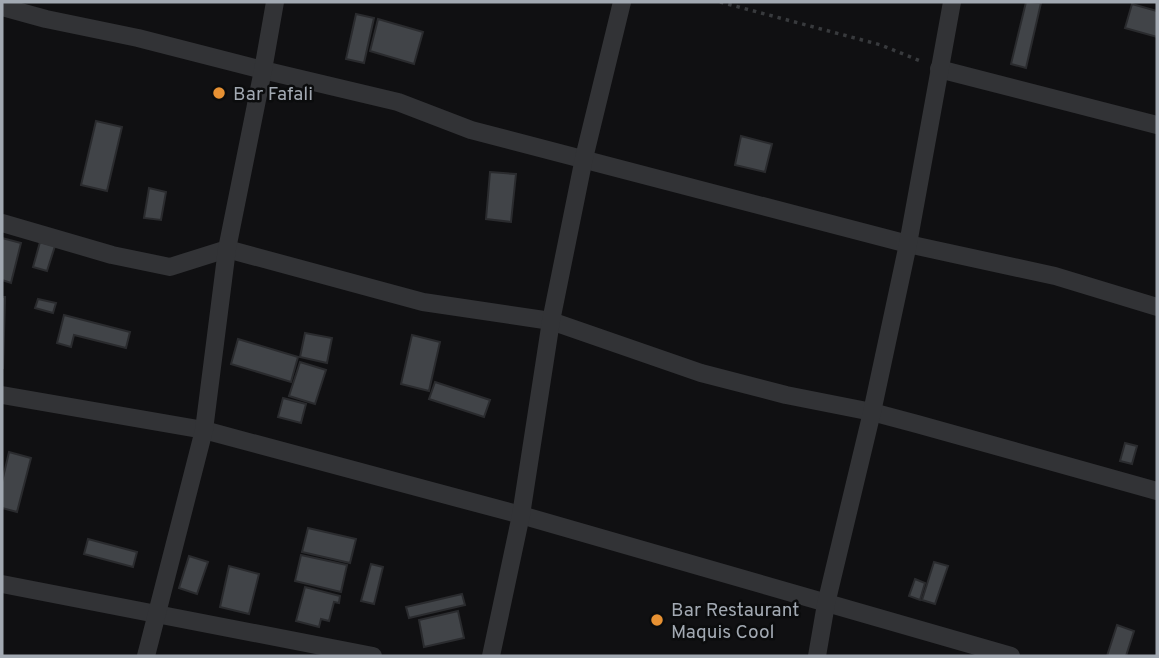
<svg xmlns="http://www.w3.org/2000/svg" width="1159" height="658" viewBox="0 0 1159 658" font-family="Overpass,sans-serif">
<style>
.building{fill:#414448;stroke:#2a2b2e;stroke-width:2}
.lines{fill:none;stroke-linecap:round;stroke-linejoin:round}
.path{stroke:#383a3d;stroke-width:3.5;stroke-dasharray:3.5 5;stroke-linecap:butt}
.minor{stroke:#323336;stroke-width:18}
.poi-dot{fill:#e79133;stroke:#0b0c0d;stroke-width:2.5}
.labels{text-anchor:middle;stroke-width:5;stroke-linejoin:round;paint-order:stroke}
.poi-label{font-size:19px;fill:#a2a9b2;stroke:#0b0c0d;text-anchor:start}
</style>
<rect width="100%" height="100%" fill="#101012"/>
<g class="building">
<polygon points="1026,2 1041,3 1026,68 1011,64"/>
<polygon points="1132,4 1157,11 1157,37 1125,28"/>
<polygon points="356,14 374,18 364,63 346,59"/>
<polygon points="378,19 423,32 414,64 370,51"/>
<polygon points="96,121 122,127 107,191 81,185"/>
<polygon points="741,136 772,144 765,172 735,165"/>
<polygon points="490,172 516,174 511,222 486,219"/>
<polygon points="149,188 166,192 161,220 144,218"/>
<polygon points="2,238 21,243 11,283 2,280"/>
<polygon points="40,242 55,246 47,271 33,267"/>
<polygon points="2,297 5,297 3,368 2,368"/>
<polygon points="38,299 56,303 53,313 35,308"/>
<polygon points="64,315 130,332 126,348 74,335 71,347 57,343"/>
<polygon points="305,333 332,338 327,363 300,357"/>
<polygon points="412,335 440,342 429,391 401,384"/>
<polygon points="238,339 298,357 291,382 231,364"/>
<polygon points="300,362 326,370 315,404 289,396"/>
<polygon points="435,382 490,400 484,417 429,399"/>
<polygon points="283,398 306,404 301,423 278,417"/>
<polygon points="1125,443 1137,446 1132,464 1120,461"/>
<polygon points="9,452 31,458 17,512 2,508 2,482"/>
<polygon points="308,528 356,539 350,563 302,552"/>
<polygon points="88,539 137,552 133,567 84,554"/>
<polygon points="301,555 347,565 341,592 295,581"/>
<polygon points="189,556 208,562 197,594 179,588"/>
<polygon points="934,562 948,566 935,604 922,600"/>
<polygon points="371,564 383,567 374,604 361,601"/>
<polygon points="229,566 259,574 249,614 220,607"/>
<polygon points="915,579 925,583 920,600 909,596"/>
<polygon points="305,587 340,596 339,603 334,602 329,621 321,619 319,627 296,621"/>
<polygon points="462,594 465,605 409,618 406,607"/>
<polygon points="458,611 464,638 424,647 419,620"/>
<polygon points="1117,625 1134,631 1126,656 1107,656"/>
</g>
<g class="lines">
<polyline class="path" points="720,2 881,45 923,62"/>
<g class="minor">
<polyline points="2,7 46,19 138,38 263,70 398,102 471,130 908,244 1055,276 1157,307"/>
<polyline points="939,69 1157,125"/>
<polyline points="2,223 112,255 170,267 227,249 423,302 551,321 701,373 786,395 872,412 917,424 1157,491"/>
<polyline points="2,395 204,430 521,515 1011,656"/>
<polyline points="2,584 373,656"/>
<polyline points="146,656 204,430 227,249 263,70 275,2"/>
<polyline points="491,656 521,515 551,321 584,158 622,2"/>
<polyline points="817,656 826,604 872,412 908,244 952,2"/>
</g>
</g>
<g class="poi-dot">
<circle cx="219" cy="93" r="7"/>
<circle cx="657" cy="620" r="7"/>
</g>
<g class="labels">
<g class="poi-label">
<text x="233" y="100">Bar Fafali</text>
<text x="671" y="616">Bar Restaurant<tspan x="671" dy="22">Maquis Cool</tspan></text>
</g>
</g>
<rect width="1159" height="658" fill="none" stroke="#a2a9b2" stroke-width="7"/>
</svg>
